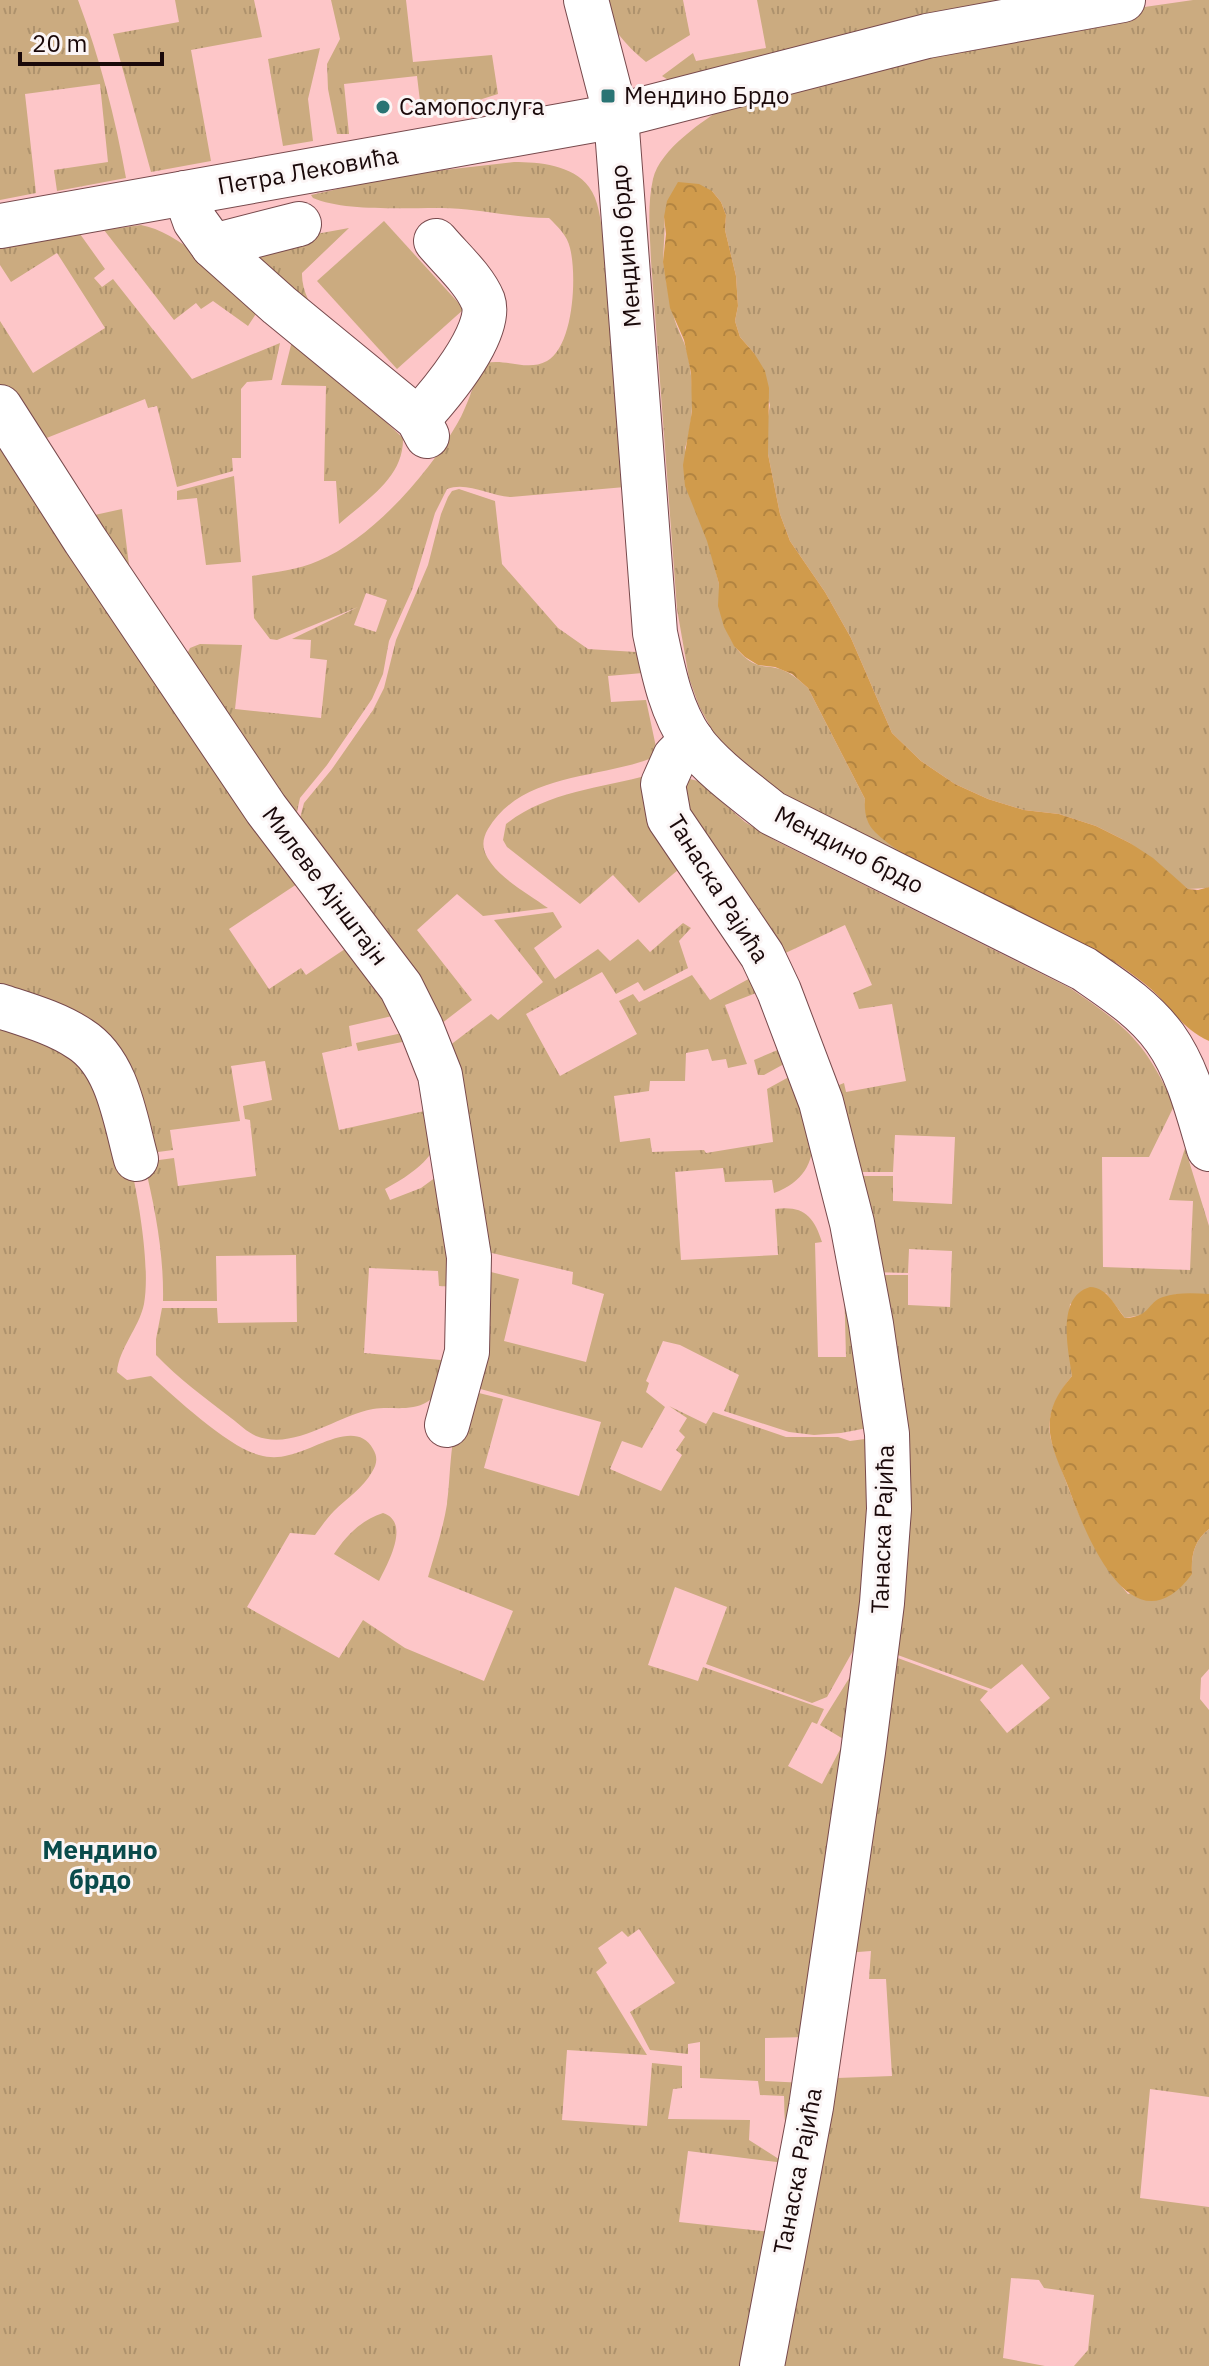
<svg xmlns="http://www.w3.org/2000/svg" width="1209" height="2366" viewBox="0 0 1209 2366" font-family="'IBM Plex Sans',sans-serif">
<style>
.grass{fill:url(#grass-tufts);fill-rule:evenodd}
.forest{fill:url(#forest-crowns)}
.pitch{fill:#cbab80}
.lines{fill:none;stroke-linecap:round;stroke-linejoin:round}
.minor-casing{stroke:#77494c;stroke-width:46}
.minor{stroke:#fff;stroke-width:44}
.poi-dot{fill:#2a7474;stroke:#fbf5f5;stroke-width:3}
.labels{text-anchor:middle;stroke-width:6;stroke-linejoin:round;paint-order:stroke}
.poi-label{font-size:24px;fill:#1a090a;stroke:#fbf5f5;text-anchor:start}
.street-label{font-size:24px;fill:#1a090a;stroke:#fbf5f5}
.neighbourhood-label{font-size:26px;font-weight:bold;fill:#0a4b4b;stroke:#fbf5f5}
</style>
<defs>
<pattern id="grass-tufts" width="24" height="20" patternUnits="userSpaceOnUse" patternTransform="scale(2)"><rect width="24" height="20" fill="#cbab80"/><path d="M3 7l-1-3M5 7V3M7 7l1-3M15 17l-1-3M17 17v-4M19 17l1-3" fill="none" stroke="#ae926d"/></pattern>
<pattern id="forest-crowns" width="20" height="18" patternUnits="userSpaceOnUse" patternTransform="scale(2)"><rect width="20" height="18" fill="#d09b4c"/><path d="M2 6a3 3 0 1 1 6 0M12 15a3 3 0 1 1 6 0" fill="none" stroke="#b28441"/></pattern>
</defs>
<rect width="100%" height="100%" fill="#fdc6c8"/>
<g class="grass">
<path d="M 0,0 L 78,0 C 100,59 115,116 126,178 L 57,191 L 54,170 L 108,162 L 100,84 L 25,94 L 36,193 L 0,200 Z"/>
<polygon points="175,0 254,0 262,37 191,50 211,161 151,172 113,34 179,22"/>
<polygon points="331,0 406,0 413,62 492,55 498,94 422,118 417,76 344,84 349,134 337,134 328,89 327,64 340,39"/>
<path d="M 598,0 L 683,0 L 690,35 L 646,62 C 624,44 610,26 598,0 Z"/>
<polygon points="757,0 1056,0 676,85 662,76 693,53 696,61 766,48"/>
<path d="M 1193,0 L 1209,0 L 1209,887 L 1207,888 L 1188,889 L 1130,843 L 1096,826 L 1059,814 L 1024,810 L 988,799 L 955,784 L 921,761 L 892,733 L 851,638 L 825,592 L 790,541 L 780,514 L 768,454 L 767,422 L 770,405 L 754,353 L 740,337 L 735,321 L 738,306 L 736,276 L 725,230 L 726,215 L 721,202 L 712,191 L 664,217 C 666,234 662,250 664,267 C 667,285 670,304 675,321 C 679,333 686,344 688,356 C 694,385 694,421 685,448 L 719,584 C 718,612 728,654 758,665 C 763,667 770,666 776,668 C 789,671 798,679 808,688 L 865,799 C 863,829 889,842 911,858 L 783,796 L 717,739 L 699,706 L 689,678 L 677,609 L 651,261 C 650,234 647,205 653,179 C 660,149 704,120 728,105 L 1103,13 Z"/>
<polygon points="320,48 308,99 313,141 283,146 268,59"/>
<path d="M 514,162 C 539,162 573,165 589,187 C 599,200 600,219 603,235 L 625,487 L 511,497 C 490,496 467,481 447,489 L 435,513 L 412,590 L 389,641 L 383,674 L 372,699 L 327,765 L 300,798 L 295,821 L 186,656 L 190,648 L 200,644 L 242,645 L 235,709 L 321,718 L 327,660 L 310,658 L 311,640 L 292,639 L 358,607 L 277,640 L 270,639 L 254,618 L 252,576 C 274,572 298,570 318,561 C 372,539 429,473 457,424 C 469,404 473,381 486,363 C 506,358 527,372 547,361 C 574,346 577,275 570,248 C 567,235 558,227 549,218 C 511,218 474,207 436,208 C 403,208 342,211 313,198 L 311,195 L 400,175 ZM 366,593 L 387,600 L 376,632 L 354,625 Z"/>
<path d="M 141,225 C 180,232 228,281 261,306 L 248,326 L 213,301 L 201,309 L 196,303 L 174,320 L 104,230 Z"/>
<path d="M 349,228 L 302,273 C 301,307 338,343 367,359 C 383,368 405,371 412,390 L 403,395 L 355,360 L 228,250 Z"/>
<polygon points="80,234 105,269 94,278 102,287 113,279 192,379 280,343 272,380 247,382 241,389 241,458 232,458 233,471 177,487 157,406 148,408 145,399 34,443 0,385 0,321 33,373 105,328 57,253 11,282 0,265 0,248"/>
<path d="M 297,339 L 403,438 C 404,478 366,500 339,524 L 336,481 L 324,481 L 326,386 L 281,385 L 291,345 Z"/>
<path d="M 0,430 L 50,515 L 163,670 L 212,749 L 303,880 L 229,929 L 269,989 L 301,968 L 306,975 L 354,943 L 393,995 L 401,1014 L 349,1026 L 352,1046 L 322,1053 L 339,1130 L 429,1110 L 412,1040 L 358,1051 L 356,1043 L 407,1032 C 419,1039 422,1056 427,1069 C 451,1133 445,1156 385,1189 L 390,1200 L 421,1188 L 447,1169 L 455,1221 L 458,1287 L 439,1286 L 438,1271 L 369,1268 L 364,1353 L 452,1361 C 446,1376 442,1393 427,1402 C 411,1412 391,1406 373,1409 C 335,1416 295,1451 256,1436 C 247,1432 239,1424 231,1418 C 205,1398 179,1379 156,1355 L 156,1339 L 162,1308 L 217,1308 L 218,1323 L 297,1322 L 296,1255 L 216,1256 L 217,1301 L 163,1301 C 164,1254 155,1208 144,1162 L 174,1158 L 178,1186 L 256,1176 L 250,1120 L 245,1119 L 243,1106 L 272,1100 L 265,1061 L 231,1066 L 240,1121 L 170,1130 L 173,1150 L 143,1154 C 133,1112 123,1059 87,1031 C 68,1017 23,1005 0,997 Z"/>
<polygon points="234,476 241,562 206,565 197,498 177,500 177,491"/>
<path d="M 459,489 L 495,501 L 502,564 L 558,628 L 588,649 L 636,652 L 643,673 L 608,676 L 611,702 L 646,700 L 656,747 L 652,758 C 598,779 521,773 488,829 C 481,841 482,851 491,863 C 504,881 530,895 548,908 L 483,916 L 457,894 L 417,930 L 472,1000 L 437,1027 L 300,818 L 304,803 L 332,769 L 373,710 L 384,688 L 396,640 L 428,565 L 441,514 L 448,497 L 452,491 Z"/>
<polygon points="122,509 130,573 81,518"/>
<path d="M 649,775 L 685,864 L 639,903 L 613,875 L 580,904 L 507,847 L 503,840 L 506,824 C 546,792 601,788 649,775 Z"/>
<path d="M 686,778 L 698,781 L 745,822 L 776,841 L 1070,988 C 1126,1026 1146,1042 1174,1106 L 1149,1157 L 1102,1157 L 1103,1267 L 1190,1270 L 1193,1201 L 1169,1200 L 1185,1148 L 1209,1226 L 1209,1294 L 1176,1294 L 1142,1315 L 1125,1318 L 1106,1293 L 1070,1304 L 1068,1332 L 1072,1376 C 1062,1388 1052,1404 1050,1420 C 1047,1437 1056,1453 1061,1468 C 1078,1515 1095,1556 1128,1594 L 1192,1574 C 1191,1555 1194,1541 1209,1529 L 1209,1669 L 1201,1678 L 1200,1699 L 1209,1710 L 1209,2097 L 1150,2089 L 1140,2198 L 1209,2207 L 1209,2366 L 1074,2366 L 1088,2350 L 1094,2295 L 1044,2288 L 1039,2280 L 1011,2278 L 1003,2358 L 1045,2366 L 770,2366 L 837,2078 L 892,2076 L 886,1979 L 869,1979 L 871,1951 L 845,1953 L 884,1653 L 988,1691 L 980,1700 L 1007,1733 L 1050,1698 L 1022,1664 L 991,1689 L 884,1650 L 871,1275 L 908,1275 L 908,1305 L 950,1307 L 952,1251 L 909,1249 L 908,1273 L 870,1272 L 849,1176 L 893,1176 L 893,1201 L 952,1204 L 955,1137 L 895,1135 L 893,1172 L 848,1172 L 829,1089 L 844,1083 L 846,1092 L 906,1081 L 892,1004 L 859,1009 L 853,993 L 872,985 L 845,925 L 777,957 L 675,787 Z"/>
<path d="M 553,912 L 562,927 L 534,948 L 555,979 L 598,949 L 610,961 L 638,939 L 650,952 L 683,923 L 691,928 L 679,941 L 688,968 L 644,991 L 638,982 L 616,994 L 602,972 L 526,1014 L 560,1076 L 637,1034 L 619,1001 L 633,994 L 639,1002 L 692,975 L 710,1000 L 754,976 L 736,945 C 768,970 781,1022 793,1059 L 764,1075 L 758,1075 L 754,1060 L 787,1046 L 764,990 L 725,1005 L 747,1064 L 728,1068 L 726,1059 L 712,1061 L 708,1049 L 686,1053 L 685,1081 L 650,1081 L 649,1091 L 614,1096 L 620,1142 L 650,1138 L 652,1152 L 704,1150 L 706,1153 L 773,1142 L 767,1089 L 798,1072 C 812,1118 832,1171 774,1193 L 772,1180 L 725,1182 L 723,1168 L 675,1172 L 681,1260 L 778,1255 L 775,1209 C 803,1205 814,1216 822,1242 L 815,1243 L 818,1357 L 846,1357 L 843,1244 L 838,1242 L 819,1187 L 823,1179 L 830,1179 L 836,1192 L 849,1249 L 869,1348 L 877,1415 L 873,1427 L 841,1433 L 814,1435 L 789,1432 L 724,1411 L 739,1375 L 680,1345 L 663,1341 L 646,1381 L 649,1383 L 646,1392 L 665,1407 L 642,1448 L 622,1441 L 610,1469 L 661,1491 L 682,1455 L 676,1450 L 685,1437 L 679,1431 L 687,1418 L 669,1406 L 706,1424 L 713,1412 L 786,1437 L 838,1437 L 850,1441 L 872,1438 L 880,1443 L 884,1451 L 880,1541 L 868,1624 L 827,1697 L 812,1703 L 706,1664 L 727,1607 L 675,1587 L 648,1665 L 698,1681 L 703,1667 L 824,1709 L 817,1724 L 812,1722 L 788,1766 L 822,1784 L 845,1740 L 820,1725 L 853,1672 L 864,1661 C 850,1798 827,1934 808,2070 L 808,2037 L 765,2038 L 765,2081 L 805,2083 L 796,2143 C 782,2130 785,2114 784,2096 L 760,2095 L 758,2081 L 700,2078 L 700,2042 L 688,2044 L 688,2054 L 650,2050 L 630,2012 L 675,1983 L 639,1929 L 628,1937 L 622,1931 L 598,1948 L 607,1963 L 596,1972 L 647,2055 L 567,2050 L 562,2120 L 647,2126 L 652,2063 L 682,2066 L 682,2088 L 673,2089 L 668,2119 L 750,2120 L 749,2140 L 785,2163 L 688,2151 L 679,2222 L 780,2233 L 754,2366 L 0,2366 L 0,1015 C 27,1026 62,1032 83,1053 C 93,1063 103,1075 108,1088 C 128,1135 153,1254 144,1304 C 139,1328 119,1348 117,1372 L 127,1380 L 151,1376 C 176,1398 228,1447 259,1455 C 270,1458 278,1458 289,1455 C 313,1451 356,1418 373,1449 C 378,1457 377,1464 372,1472 C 363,1488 347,1498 334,1511 C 327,1518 321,1527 315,1535 L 290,1533 L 247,1607 L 339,1658 L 363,1620 L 405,1648 L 484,1681 L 513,1611 L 428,1577 C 435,1553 443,1529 447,1504 C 452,1474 448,1410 475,1392 L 503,1399 L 484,1468 L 579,1496 L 601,1422 L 473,1387 L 479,1332 L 479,1269 L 519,1279 L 504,1341 L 586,1362 L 604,1294 L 572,1284 L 573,1272 L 479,1250 L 470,1165 L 449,1046 L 491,1014 L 498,1020 L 543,982 L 494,920 Z"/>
<path d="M 383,1513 C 411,1522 388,1563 379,1581 L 334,1554 C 346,1536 361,1520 383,1513 Z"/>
</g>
<g class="forest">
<path d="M 678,182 L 699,184 L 712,191 L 721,202 L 726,215 L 725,230 L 736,276 L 738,306 L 735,321 L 740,337 L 754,353 L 765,371 L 769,388 L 768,454 L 780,514 L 790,541 L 825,592 L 851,638 L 892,733 L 921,761 L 955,784 L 988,799 L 1024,810 L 1059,814 L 1096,826 L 1130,843 L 1153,858 L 1188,889 L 1198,890 L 1209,887 L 1209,1041 C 1182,1029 1172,1008 1151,989 C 1107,951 1049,927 997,901 C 962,883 903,860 875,832 C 866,823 864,811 865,799 L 808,688 L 792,674 L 775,667 L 758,665 L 745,657 L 734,646 L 724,627 L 718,606 L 719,584 L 707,541 L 685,486 L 683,465 L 692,411 L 691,373 L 684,340 L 670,308 L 663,262 L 666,234 L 664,217 L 667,201 Z"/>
<path d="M 1090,1287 C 1108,1288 1114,1305 1125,1318 C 1151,1317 1147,1302 1163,1297 C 1177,1292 1194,1293 1209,1294 L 1209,1529 C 1194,1541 1191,1555 1192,1574 C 1133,1654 1086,1536 1069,1489 C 1061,1467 1047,1443 1050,1419 C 1052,1402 1061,1389 1072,1376 C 1068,1349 1056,1297 1090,1287 Z"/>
</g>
<polygon class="pitch" points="384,221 464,309 397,369 317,281"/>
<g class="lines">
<defs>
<g id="minor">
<path d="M 586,0 L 616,116 L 655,633 C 663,670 670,709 692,741 C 713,769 745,791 772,813 L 1084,969 C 1113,989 1144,1009 1165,1038 C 1188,1070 1198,1112 1209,1149"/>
<polyline points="185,193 195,221 213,246 279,305 418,419 427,436"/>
<polyline points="0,226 616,116 927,36 1123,0"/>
<polyline points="213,246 299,224"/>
<polyline points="0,407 85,540 266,809 401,987 421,1027 440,1075 469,1257 467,1352 447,1425"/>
<path d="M 418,419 C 438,397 494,332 483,301 C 474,279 451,259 436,241"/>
<polyline points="692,740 675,757 663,784 669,818 762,955 779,991 821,1102 852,1223 871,1324 887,1434 889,1509 882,1603 863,1752 811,2107 762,2366"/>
<path d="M 0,1006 C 27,1015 56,1023 80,1039 C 118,1063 125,1119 136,1159"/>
</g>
</defs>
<use href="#minor" class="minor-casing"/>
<use href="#minor" class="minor"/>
</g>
<g class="poi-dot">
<rect x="600" y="88" width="16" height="16" rx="4"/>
<circle cx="383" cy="107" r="8"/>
</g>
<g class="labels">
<g class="poi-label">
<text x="624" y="104">Мендино Брдо</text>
<text x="399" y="115">Самопослуга</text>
</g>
<g class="street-label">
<text transform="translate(308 171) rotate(-10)" y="8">Петра Лековића</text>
<text transform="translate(626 246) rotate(-95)" y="8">Мендино брдо</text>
<text transform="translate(849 850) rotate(27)" y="8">Мендино брдо</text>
<text transform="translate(325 886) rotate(53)" y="8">Милеве Ајнштајн</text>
<text transform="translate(718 889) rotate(58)" y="8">Танаска Рајића</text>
<text transform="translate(883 1529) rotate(-88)" y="8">Танаска Рајића</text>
<text transform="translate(798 2171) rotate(-79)" y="8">Танаска Рајића</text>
</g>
<g class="neighbourhood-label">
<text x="100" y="1859">Мендино<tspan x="100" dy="30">брдо</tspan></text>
</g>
</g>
<path d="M20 52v12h142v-12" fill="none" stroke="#1a090a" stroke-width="4"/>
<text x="32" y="52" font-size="24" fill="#1a090a" stroke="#fbf5f5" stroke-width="6" paint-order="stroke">20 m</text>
</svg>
